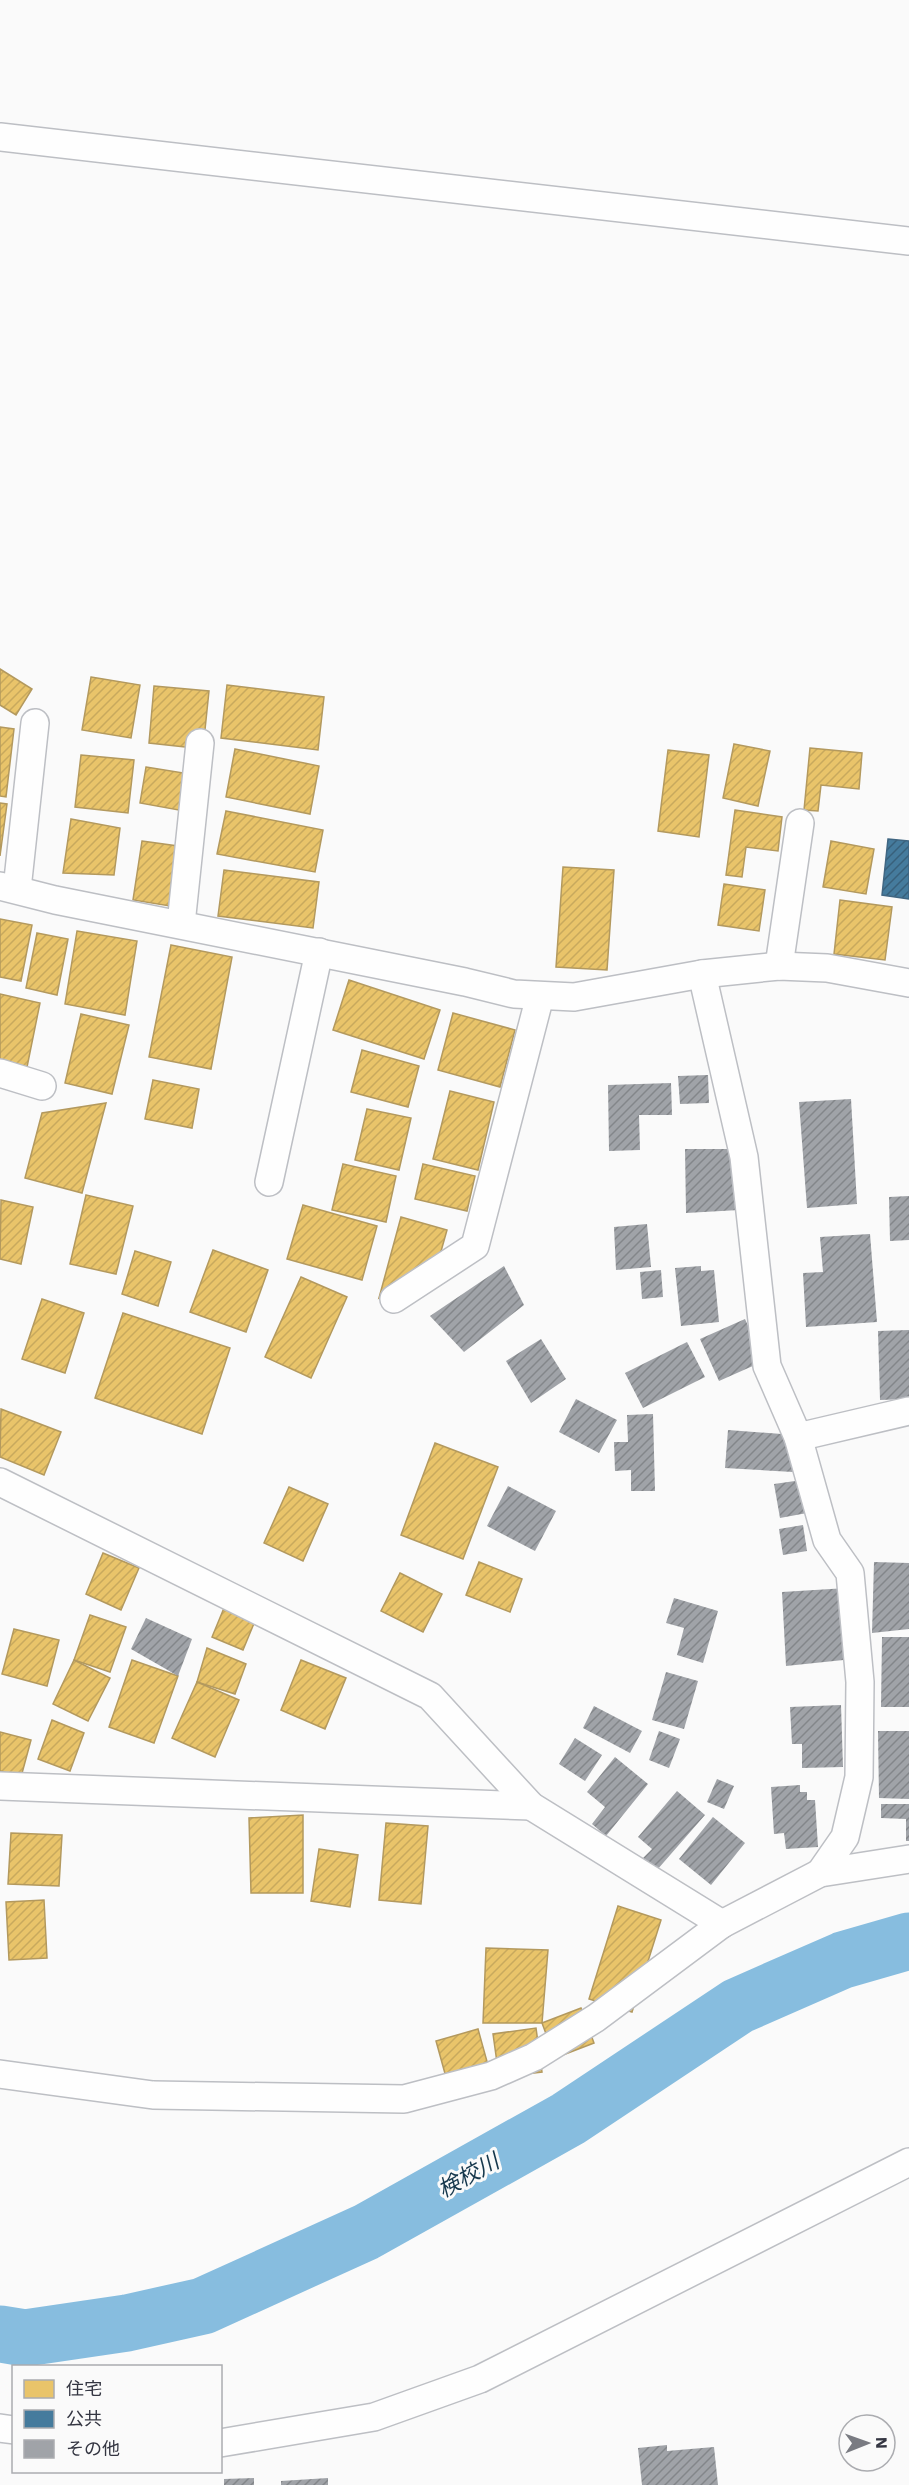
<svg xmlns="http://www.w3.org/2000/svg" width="909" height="2485" viewBox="0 0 909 2485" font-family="'Work Sans','Noto Sans JP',sans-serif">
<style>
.homes{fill:url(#homes-hatch);stroke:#b3995e;stroke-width:1.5}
.public{fill:url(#public-hatch);stroke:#406682;stroke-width:1.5}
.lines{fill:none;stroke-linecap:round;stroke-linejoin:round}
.river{stroke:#87bddf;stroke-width:57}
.building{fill:url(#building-hatch)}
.street-casing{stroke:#bdbfc4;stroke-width:30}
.street{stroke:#fefefe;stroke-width:27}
.labels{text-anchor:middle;stroke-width:6;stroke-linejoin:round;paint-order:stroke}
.water-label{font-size:22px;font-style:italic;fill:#15374c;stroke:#fafafa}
</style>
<defs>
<pattern id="homes-hatch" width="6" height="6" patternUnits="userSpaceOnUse" patternTransform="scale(1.5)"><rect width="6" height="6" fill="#e9c46a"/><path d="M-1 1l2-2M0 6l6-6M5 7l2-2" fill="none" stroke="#c8a95d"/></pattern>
<pattern id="public-hatch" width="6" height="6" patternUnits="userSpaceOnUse" patternTransform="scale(1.5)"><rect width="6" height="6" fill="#457b9d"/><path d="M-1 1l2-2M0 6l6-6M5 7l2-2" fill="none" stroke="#38607b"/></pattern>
<pattern id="building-hatch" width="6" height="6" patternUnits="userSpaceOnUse" patternTransform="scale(1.5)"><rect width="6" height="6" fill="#a0a3a8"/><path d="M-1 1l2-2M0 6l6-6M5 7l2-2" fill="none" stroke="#83868a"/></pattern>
</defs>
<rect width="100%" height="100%" fill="#fafafa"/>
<g class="homes">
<polygon points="0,669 32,689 16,715 0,705"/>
<polygon points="91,677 140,685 131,738 82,730"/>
<polygon points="227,685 324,697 318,750 221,738"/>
<polygon points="154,686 209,691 203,749 149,743"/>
<polygon points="0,727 14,729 6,797 0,796"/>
<polygon points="734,744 770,751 758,806 723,798"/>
<polygon points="810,748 862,753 859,789 821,785 818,811 804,810"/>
<polygon points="235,749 319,766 310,814 226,797"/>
<polygon points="668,750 709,755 699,837 658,831"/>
<polygon points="81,755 134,760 128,813 75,807"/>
<polygon points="146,767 190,774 184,811 140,803"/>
<polygon points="0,803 7,804 0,856"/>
<polygon points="735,810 782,817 778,851 746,847 742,877 726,875"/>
<polygon points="226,811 323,830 315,872 217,854"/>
<polygon points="71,819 120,828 114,875 63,873"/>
<polygon points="142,841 185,847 176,907 133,900"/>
<polygon points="831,841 874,849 866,894 823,887"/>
<polygon points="563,867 614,870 607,970 556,967"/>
<polygon points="224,870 319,882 313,928 218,916"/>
<polygon points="724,884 765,890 759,931 718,925"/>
<polygon points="840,900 892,907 885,960 834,954"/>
<polygon points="0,919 32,925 21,981 0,977"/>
<polygon points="77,931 137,941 125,1015 65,1004"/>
<polygon points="37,933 68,939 57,995 26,988"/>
<polygon points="171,945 232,957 211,1069 149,1057"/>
<polygon points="349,980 440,1010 424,1059 333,1030"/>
<polygon points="0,994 40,1003 26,1072 0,1066"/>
<polygon points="453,1013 515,1030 500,1087 438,1070"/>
<polygon points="81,1014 129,1025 112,1094 65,1083"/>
<polygon points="362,1050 419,1066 408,1107 351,1092"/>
<polygon points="153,1080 199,1089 192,1128 145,1119"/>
<polygon points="450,1091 494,1102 478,1170 433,1159"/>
<polygon points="106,1103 82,1193 25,1178 42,1113"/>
<polygon points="367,1109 411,1118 399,1170 355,1160"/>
<polygon points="343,1164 396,1176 386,1222 332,1210"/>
<polygon points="423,1164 475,1176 467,1211 415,1199"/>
<polygon points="86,1195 133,1206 116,1274 70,1264"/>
<polygon points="1,1200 33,1207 21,1264 0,1259"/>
<polygon points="303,1205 377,1226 362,1280 287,1259"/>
<polygon points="401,1217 447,1230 438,1262 379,1298"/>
<polygon points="213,1250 268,1270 246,1332 190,1312"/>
<polygon points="135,1251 171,1262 158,1306 122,1294"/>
<polygon points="301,1277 347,1297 311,1378 265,1357"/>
<polygon points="42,1299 84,1313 65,1373 22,1359"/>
<polygon points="123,1313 230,1348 202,1434 95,1398"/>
<polygon points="1,1409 61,1432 44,1475 0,1457"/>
<polygon points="435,1443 498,1467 463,1559 401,1535"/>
<polygon points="289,1487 328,1504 303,1561 264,1543"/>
<polygon points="103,1553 139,1568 121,1610 86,1594"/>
<polygon points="479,1562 522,1579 510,1612 466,1595"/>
<polygon points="400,1573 442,1594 423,1632 381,1611"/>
<polygon points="224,1608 255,1621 243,1650 212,1637"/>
<polygon points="90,1615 126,1627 110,1672 74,1660"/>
<polygon points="14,1629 59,1640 47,1686 2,1674"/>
<polygon points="207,1648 246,1664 235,1694 197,1682"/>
<polygon points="74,1660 110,1678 88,1721 53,1704"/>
<polygon points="132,1660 178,1676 154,1743 109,1727"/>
<polygon points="301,1660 346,1678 325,1729 281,1710"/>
<polygon points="197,1682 239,1700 215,1757 172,1738"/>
<polygon points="52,1720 84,1733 70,1771 38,1759"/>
<polygon points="0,1732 31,1740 21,1777 0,1771"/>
<polygon points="303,1815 303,1893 251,1893 249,1818"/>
<polygon points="386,1823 428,1826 421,1904 379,1900"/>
<polygon points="11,1833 62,1835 59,1886 8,1884"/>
<polygon points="319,1849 358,1855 350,1907 311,1901"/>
<polygon points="44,1900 47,1958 9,1960 6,1902"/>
<polygon points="618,1906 661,1920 632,2012 589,1999"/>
<polygon points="486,1948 548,1950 542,2023 483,2023"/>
<polygon points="581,2008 594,2043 555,2058 542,2023"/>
<polygon points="536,2028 542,2072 499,2077 493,2034"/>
<polygon points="478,2029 491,2076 449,2088 436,2041"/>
</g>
<polygon class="public" points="888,839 909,841 909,899 882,895"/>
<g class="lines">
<polyline class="river" points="0,2334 25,2338 127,2323 203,2306 366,2232 568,2119 738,2006 843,1960 909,1941"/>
</g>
<g class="building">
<polygon points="708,1075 709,1103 680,1104 678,1076"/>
<polygon points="671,1083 672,1115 639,1115 640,1150 609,1151 608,1085"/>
<polygon points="851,1099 857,1204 807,1208 799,1102"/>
<polygon points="685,1149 734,1149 739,1210 686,1213"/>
<polygon points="909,1196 909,1240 890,1241 889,1197"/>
<polygon points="647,1224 651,1267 616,1270 614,1227"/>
<polygon points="870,1234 877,1322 806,1327 803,1273 823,1272 820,1237"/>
<polygon points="504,1266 524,1305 464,1352 430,1316"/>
<polygon points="701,1266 701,1271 714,1270 719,1322 681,1326 675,1268"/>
<polygon points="661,1270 663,1297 642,1299 640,1272"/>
<polygon points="745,1319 764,1361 719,1381 700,1339"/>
<polygon points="909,1330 909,1399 880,1400 878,1331"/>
<polygon points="541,1339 566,1379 531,1403 506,1361"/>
<polygon points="687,1342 705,1377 643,1408 625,1373"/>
<polygon points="576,1399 617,1420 599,1453 559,1432"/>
<polygon points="653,1414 655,1491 631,1491 631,1470 615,1471 614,1442 628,1442 627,1415"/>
<polygon points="728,1430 795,1435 793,1472 725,1468"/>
<polygon points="802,1480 807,1513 780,1518 774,1484"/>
<polygon points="508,1486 556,1511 535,1551 487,1526"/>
<polygon points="803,1525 807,1551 783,1555 779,1529"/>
<polygon points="874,1562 909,1563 909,1629 872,1633"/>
<polygon points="847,1588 853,1659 786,1666 782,1592"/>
<polygon points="674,1598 718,1611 703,1663 677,1655 684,1628 666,1623"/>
<polygon points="146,1618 192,1639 178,1676 131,1649"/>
<polygon points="882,1637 909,1637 909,1707 881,1707"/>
<polygon points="666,1672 698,1681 684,1729 652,1720"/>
<polygon points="841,1705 843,1767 802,1768 802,1744 792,1744 790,1707"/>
<polygon points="594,1706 642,1731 630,1753 583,1728"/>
<polygon points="659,1731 680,1739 669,1768 649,1760"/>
<polygon points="878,1731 909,1731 909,1799 879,1798"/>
<polygon points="575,1738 602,1755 585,1781 559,1764"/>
<polygon points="615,1757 648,1784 606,1836 592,1824 605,1807 587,1792"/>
<polygon points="717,1779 734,1786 724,1809 707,1802"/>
<polygon points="800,1785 800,1792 807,1792 807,1800 815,1800 818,1847 786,1849 784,1833 774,1834 771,1787"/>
<polygon points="677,1791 705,1815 657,1870 643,1858 652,1849 638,1837"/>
<polygon points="881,1804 909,1804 909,1841 906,1841 906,1819 881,1818"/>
<polygon points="713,1817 745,1843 711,1885 679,1859"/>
<polygon points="667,2445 667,2451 714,2447 718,2485 642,2485 638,2448"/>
<polygon points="254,2478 254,2485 224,2485 224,2479"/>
<polygon points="328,2478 328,2485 281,2485 281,2481"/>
</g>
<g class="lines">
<defs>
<g id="street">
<polyline points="0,137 909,241"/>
<polyline points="0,886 55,900 465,982 514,994 574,997 702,974 779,966 827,968 909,983"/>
<polyline points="17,889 35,723"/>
<polyline points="181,924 200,743"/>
<polyline points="779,966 800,823"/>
<polyline points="702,974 744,1157 767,1366 798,1437 827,1540 850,1573 860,1682 859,1777 845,1837 820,1873"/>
<polyline points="0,1073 42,1086"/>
<polyline points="269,1182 319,952"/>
<polyline points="394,1299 475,1246 540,996"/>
<polyline points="798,1437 909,1411"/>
<polyline points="0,1482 430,1696 531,1806 722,1924"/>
<polyline points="0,1786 531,1806"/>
<polyline points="0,2074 153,2095 404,2099 491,2076 534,2057 596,2018 722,1924 820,1873 909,1859"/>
<polyline points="0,2428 14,2430"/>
<polyline points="220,2443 374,2417 480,2379 909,2162"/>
</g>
</defs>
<use href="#street" class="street-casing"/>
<use href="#street" class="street"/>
</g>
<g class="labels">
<g class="water-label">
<text transform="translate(468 2175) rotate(-29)" y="8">検校川</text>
</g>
</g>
<rect x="12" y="2365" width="210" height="108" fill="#fafafa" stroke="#abacb0" stroke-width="1.5"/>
<rect x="24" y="2380" width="30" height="18" fill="#e9c46a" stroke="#abacb0" stroke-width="1.5"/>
<text x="66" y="2395" font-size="18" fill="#343642">住宅</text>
<rect x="24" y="2410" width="30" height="18" fill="#457b9d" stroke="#abacb0" stroke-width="1.5"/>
<text x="66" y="2425" font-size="18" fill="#343642">公共</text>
<rect x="24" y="2440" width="30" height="18" fill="#a0a3a8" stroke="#abacb0" stroke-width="1.5"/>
<text x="66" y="2455" font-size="18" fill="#343642">その他</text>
<g transform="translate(867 2443) rotate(89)"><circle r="28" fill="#fafafa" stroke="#abacb0" stroke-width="1.5"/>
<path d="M0-4.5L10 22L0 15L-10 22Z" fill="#797b82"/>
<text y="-9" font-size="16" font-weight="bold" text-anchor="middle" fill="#343642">N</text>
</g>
</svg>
